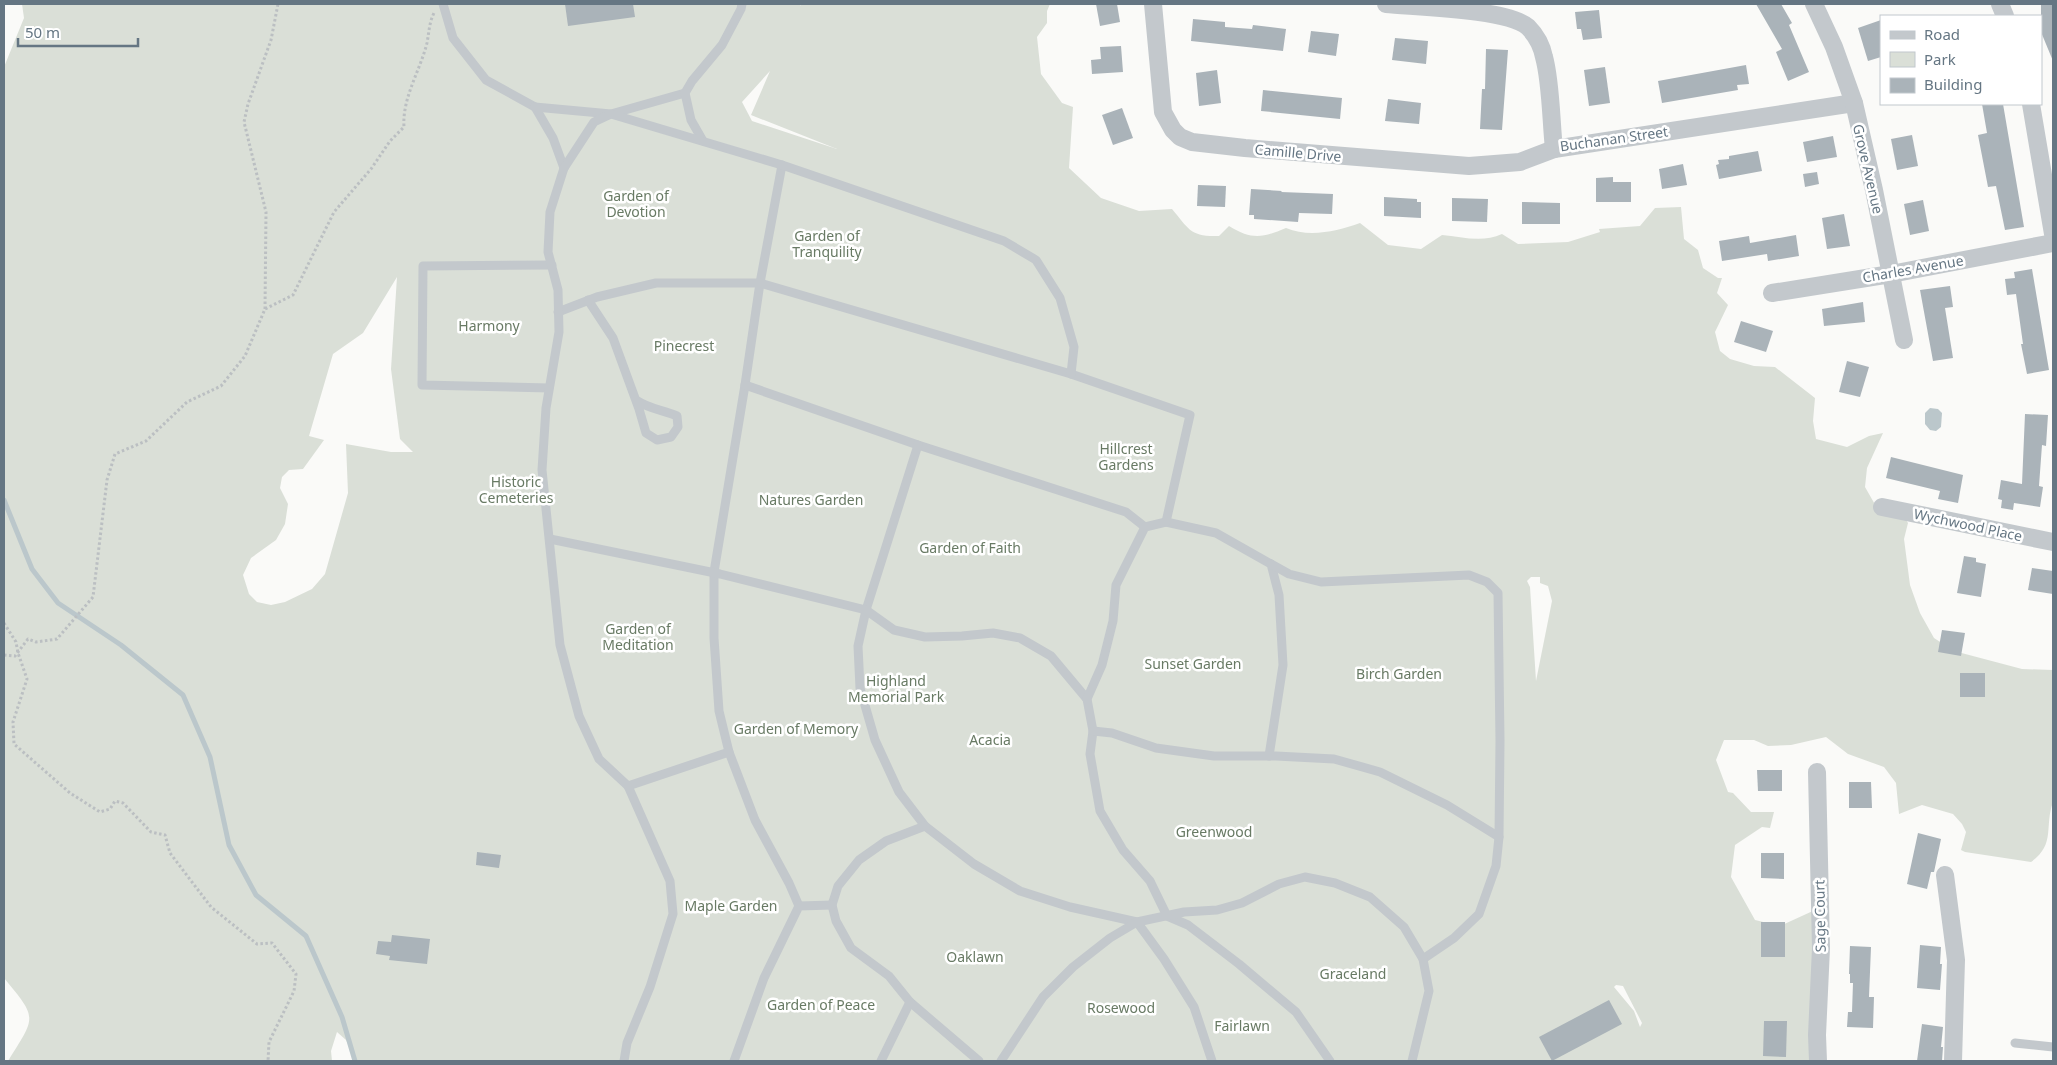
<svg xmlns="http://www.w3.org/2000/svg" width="2057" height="1065" viewBox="0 0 2057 1065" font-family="'Noto Sans',sans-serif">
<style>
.green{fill:#dadfd7;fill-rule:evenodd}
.water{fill:#bbc7cb}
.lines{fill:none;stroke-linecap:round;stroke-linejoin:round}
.stream{stroke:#bbc7cb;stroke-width:5}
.building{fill:#aab3b9}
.path{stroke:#bbbfc2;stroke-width:3;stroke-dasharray:2.5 2.5;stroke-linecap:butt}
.service{stroke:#c3c8cc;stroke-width:9}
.minor{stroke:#c3c8cc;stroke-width:18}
.labels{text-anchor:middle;stroke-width:5;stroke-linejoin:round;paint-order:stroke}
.street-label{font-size:14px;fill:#657683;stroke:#fff}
.park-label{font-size:14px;fill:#687a64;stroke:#fff}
</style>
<rect width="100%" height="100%" fill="#fafaf8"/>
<path class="green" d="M 22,4 L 800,4 L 800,6 L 801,4 L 1050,4 L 1047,11 L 1047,23 L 1037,37 L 1041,74 L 1062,103 L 1073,107 L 1069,168 L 1101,198 L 1139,211 L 1172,209 C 1189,229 1190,237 1219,236 L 1229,226 C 1252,240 1262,238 1286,228 C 1310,238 1337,231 1360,223 L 1388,245 L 1421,249 L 1442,235 C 1462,237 1483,243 1502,234 L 1518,244 L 1568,242 L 1600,232 L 1599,229 L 1640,226 L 1655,208 L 1681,207 L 1684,239 L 1698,250 L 1703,268 L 1718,278 L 1722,278 L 1717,293 L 1728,305 L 1715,332 L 1720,351 L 1730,359 L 1754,366 L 1775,367 L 1815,398 L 1813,421 L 1816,439 L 1847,447 L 1869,436 L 1883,433 L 1867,468 L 1865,487 L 1881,515 L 1906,520 L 1908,523 L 1904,539 L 1910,585 L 1920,613 L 1934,638 L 1954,651 L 2022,669 L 2053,670 L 2053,802 C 2044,827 2056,844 2031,862 L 1965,852 L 1961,850 L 1966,832 L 1962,824 L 1953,814 L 1922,805 L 1899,814 L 1896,783 L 1884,767 L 1848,754 L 1826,737 L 1791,745 L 1768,746 L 1754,740 L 1724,740 L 1716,760 L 1728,792 L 1733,793 L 1751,812 L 1774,812 L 1770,828 L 1762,827 L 1735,845 L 1731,877 L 1755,920 L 1780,926 L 1815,910 L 1816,1061 L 357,1061 L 346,1040 L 337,1032 L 331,1051 L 332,1061 L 8,1061 C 36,1016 38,1019 4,978 L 4,67 L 24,18 ZM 770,71 L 751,115 L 837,149 L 752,121 L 742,102 ZM 397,277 L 391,369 L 400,439 L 413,452 L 391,452 L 346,444 L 348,493 L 325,574 L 312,589 L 285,602 L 271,605 L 257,602 L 249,594 L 243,575 L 251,558 L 276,540 L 285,524 L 288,504 L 280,488 L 282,477 L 289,470 L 303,469 L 324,440 L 309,436 L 333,354 L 363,333 ZM 1531,577 L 1540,577 L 1540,583 L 1548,586 L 1552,601 L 1536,681 L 1530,587 L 1527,581 ZM 1616,985 L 1623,986 L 1642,1023 L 1640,1027 L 1634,1011 L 1614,987 Z"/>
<polygon class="water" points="1930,408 1938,409 1942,413 1941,427 1936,431 1930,430 1925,424 1925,413"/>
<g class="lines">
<polyline class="stream" points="4,500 32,569 58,603 121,645 183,695 210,757 229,845 256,895 306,936 342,1017 355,1061"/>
</g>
<g class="building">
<polygon points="565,4 633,4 635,17 568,26"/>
<polygon points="1096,4 1117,4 1120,22 1100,26"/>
<polygon points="1756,4 1781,4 1792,23 1789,25 1809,72 1788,81 1776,52 1782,49"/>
<polygon points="2041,4 2053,4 2053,61 2041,32"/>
<polygon points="1599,10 1602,38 1583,40 1581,29 1577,29 1575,12"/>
<polygon points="1193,19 1225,22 1225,27 1252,29 1253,25 1286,29 1283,51 1191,41"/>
<polygon points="1881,20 1881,57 1868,61 1858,28"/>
<polygon points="1311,31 1339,34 1336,56 1308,52"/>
<polygon points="1395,38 1428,41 1426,64 1392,60"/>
<polygon points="1121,46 1123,72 1092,74 1091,60 1101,59 1100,47"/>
<polygon points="1486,49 1508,50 1502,130 1480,129 1482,89 1485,89"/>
<polygon points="1746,65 1749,84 1737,85 1738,90 1662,103 1658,81"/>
<polygon points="1605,67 1610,103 1589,106 1584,70"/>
<polygon points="1217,70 1221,103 1199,106 1196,73"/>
<polygon points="1263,90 1342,98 1340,119 1261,111"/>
<polygon points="1388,99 1421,103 1419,124 1385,121"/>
<polygon points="1982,104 2003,104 2024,227 2005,230 1996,186 1988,187 1978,135 1987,133"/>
<polygon points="1122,108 1133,138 1113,145 1102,115"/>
<polygon points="1912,135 1918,166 1897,170 1891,139"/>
<polygon points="1833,136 1837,157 1807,162 1803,142"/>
<polygon points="1758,151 1762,171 1719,179 1716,165 1719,164 1718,160 1729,159 1729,156"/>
<polygon points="1683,164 1687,185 1662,189 1659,169"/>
<polygon points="1817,172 1819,184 1805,187 1803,174"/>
<polygon points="1613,177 1613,182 1631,182 1631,202 1596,202 1596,178"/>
<polygon points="1198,185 1226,186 1225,207 1197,206"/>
<polygon points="1251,189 1282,191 1281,192 1333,194 1332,214 1299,213 1298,222 1254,219 1254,215 1249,215"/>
<polygon points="1384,197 1417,199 1417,202 1421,202 1421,218 1384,216"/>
<polygon points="1452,198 1488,199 1487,222 1452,221"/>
<polygon points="1923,200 1929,231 1910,235 1904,204"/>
<polygon points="1522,202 1560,203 1560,224 1522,224"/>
<polygon points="1844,214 1850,246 1827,249 1822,218"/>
<polygon points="1796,235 1799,256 1768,261 1767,254 1722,261 1719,241 1749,236 1750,243"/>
<polygon points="2032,269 2049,370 2027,374 2021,344 2023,344 2016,294 2007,295 2005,279 2015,278 2014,272"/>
<polygon points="1950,286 1953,307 1945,308 1953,358 1933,361 1920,290"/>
<polygon points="1863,302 1865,322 1824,326 1822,309"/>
<polygon points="1741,321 1773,331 1766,352 1734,342"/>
<polygon points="1847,361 1869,367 1860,397 1839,392"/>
<polygon points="2025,414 2048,415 2046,446 2042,445 2039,486 2043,487 2040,507 2014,503 2013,510 2001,508 2002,500 1998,499 2001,480 2022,484"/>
<polygon points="1891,457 1963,475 1958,503 1938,499 1940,491 1886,478"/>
<polygon points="1964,556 1976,558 1976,562 1986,564 1981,597 1957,593"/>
<polygon points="2032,568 2053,571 2053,594 2028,590"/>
<polygon points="1942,630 1965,633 1961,656 1938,652"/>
<rect x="1960" y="673" width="25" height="24"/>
<polygon points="1757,770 1782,770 1782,791 1758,791"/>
<polygon points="1849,782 1871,782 1872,808 1849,808"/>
<polygon points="1918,833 1941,839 1934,872 1931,872 1927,889 1907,884"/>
<polygon points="477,852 501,855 499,868 476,865"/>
<polygon points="1761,853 1784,853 1784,879 1761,878"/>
<rect x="1761" y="922" width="24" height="35"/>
<polygon points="392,935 430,939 427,964 389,960 390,956 376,954 378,941 391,942"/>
<polygon points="1920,945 1941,947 1940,964 1942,964 1940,990 1917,988"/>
<polygon points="1850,946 1871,947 1869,997 1874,997 1873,1028 1847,1027 1848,1012 1852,1012 1853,983 1850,983 1850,974 1849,974"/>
<polygon points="1609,1000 1622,1024 1552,1061 1539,1037"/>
<polygon points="1764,1021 1787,1021 1786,1057 1763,1056"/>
<polygon points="1922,1024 1943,1027 1941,1047 1943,1047 1942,1061 1917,1061"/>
</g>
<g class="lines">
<g class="path">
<polyline points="265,309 266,212 244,122 248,104 271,40 278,4"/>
<polyline points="4,623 16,642 18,653 27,679 13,722 14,744 70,793 100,812 110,809 115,801 123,803 151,832 165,835 170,853 211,907 257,944 272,943 296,974 294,991 269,1042 268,1061"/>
<path d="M 4,655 L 15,656 L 28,639 L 36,642 L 57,639 L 93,597 L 107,480 L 115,454 L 146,441 L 187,402 L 221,386 L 245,356 L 265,309 L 293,295 L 334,212 L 371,169 L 390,141 L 404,127 C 402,98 420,71 427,43 C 429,33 429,23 434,13"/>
</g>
<g class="service">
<polyline points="443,4 453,38 486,80 535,107 553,138 564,168"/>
<polyline points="535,107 611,114 685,93"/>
<polyline points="703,141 691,120 685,93 692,81 722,45 741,9 742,4"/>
<polyline points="782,165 760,283 745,385 714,572 714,638 719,711 729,752 755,820 789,883 799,906"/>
<path d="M 588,300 L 613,338 L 639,409 L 646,433 L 657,440 L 671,437 L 678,427 L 677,416 C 663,410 649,409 636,400"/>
<polyline points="558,312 597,297 656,283 760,283 1071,374 1190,415 1166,522 1216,533 1271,564 1279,595 1283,665 1269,756"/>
<polyline points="745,385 918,445 1126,512 1145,527"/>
<polyline points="549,388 422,385 423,266 552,265"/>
<polyline points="918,445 866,610 858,646 860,688 875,740 899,792 925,826 974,864 1020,891 1070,907 1137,922 1164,959 1194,1007 1212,1061"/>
<polyline points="550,539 720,574 866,610 894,630 925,637 962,636 993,633 1020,638 1051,656 1087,699 1093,731 1090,754 1100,811 1123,850 1150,881 1167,916 1188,925 1239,964 1296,1012 1330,1061"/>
<polyline points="1271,564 1289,574 1321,582 1469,575 1487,582 1498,593 1500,741 1499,837 1496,866 1479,914 1454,938 1423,959"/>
<polyline points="1087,699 1102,665 1113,621 1116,585 1145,527 1166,522"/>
<polyline points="1093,731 1112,733 1156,748 1214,756 1276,756 1334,759 1380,772 1447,805 1499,837"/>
<polyline points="628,786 729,752"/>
<polyline points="925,826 886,841 859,860 838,886 832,905 836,921 851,948 889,976 910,1002 979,1061"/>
<polyline points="2015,1043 2053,1047"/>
<polyline points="624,1061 627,1043 650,987 673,914 670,881 628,786 599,759 579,716 560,645 542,470 546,408 559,332 558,290 548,252 550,212 564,168 594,122 611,114 782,165 1004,241 1036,260 1060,298 1074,347 1071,374"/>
<polyline points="734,1061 764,978 799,906 832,905"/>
<polyline points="881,1061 910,1002"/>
<polyline points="1001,1061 1043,997 1073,967 1110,938 1137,922 1184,912 1217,910 1242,903 1279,884 1305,877 1335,883 1370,897 1404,927 1423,959 1429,991 1412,1061"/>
</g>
<g class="minor">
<polyline points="1153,4 1163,112 1173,130 1180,137 1192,142 1245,148 1469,166 1520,162 1554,149"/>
<path d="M 1386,4 C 1416,7 1507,9 1528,27 C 1536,35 1542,47 1544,57 C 1551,82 1551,122 1554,149 L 1854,103"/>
<polyline points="1814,4 1834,47 1854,103 1874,190 1904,340"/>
<polyline points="2000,4 2005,16"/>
<polyline points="2031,104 2053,234"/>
<polyline points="1772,293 1891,274 2053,243"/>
<polyline points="1882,507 2053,542"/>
<polyline points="1817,772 1821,948 1817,1035 1818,1061"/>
<polyline points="1945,875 1956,960 1953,1061"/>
</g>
</g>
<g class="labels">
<g class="street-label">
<text transform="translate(1614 139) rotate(-8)" y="5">Buchanan Street</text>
<text transform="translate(1298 153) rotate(5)" y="5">Camille Drive</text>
<text transform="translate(1868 169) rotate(77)" y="5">Grove Avenue</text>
<text transform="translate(1913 269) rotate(-10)" y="5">Charles Avenue</text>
<text transform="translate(1968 525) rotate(12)" y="5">Wychwood Place</text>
<text transform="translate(1820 916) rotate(-91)" y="5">Sage Court</text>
</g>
<g class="park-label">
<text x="636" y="201">Garden of<tspan x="636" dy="16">Devotion</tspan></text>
<text x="827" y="241">Garden of<tspan x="827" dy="16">Tranquility</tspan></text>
<text x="489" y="331">Harmony</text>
<text x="684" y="351">Pinecrest</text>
<text x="1126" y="454">Hillcrest<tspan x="1126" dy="16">Gardens</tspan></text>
<text x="516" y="487">Historic<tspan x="516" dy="16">Cemeteries</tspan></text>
<text x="811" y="505">Natures Garden</text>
<text x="970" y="553">Garden of Faith</text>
<text x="638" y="634">Garden of<tspan x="638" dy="16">Meditation</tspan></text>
<text x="1193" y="669">Sunset Garden</text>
<text x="1399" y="679">Birch Garden</text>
<text x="896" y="686">Highland<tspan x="896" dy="16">Memorial Park</tspan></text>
<text x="796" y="734">Garden of Memory</text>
<text x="990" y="745">Acacia</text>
<text x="1214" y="837">Greenwood</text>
<text x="731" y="911">Maple Garden</text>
<text x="975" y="962">Oaklawn</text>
<text x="1353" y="979">Graceland</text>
<text x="821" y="1010">Garden of Peace</text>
<text x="1121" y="1013">Rosewood</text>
<text x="1242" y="1031">Fairlawn</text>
</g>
</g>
<rect width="2057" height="1065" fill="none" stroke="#657683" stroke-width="10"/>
<rect x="1880" y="15" width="162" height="90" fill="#ffffff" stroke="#c1c8cd"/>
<rect x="1890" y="31" width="25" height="8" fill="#c3c8cc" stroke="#c1c8cd"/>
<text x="1924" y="40" font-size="15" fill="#657683">Road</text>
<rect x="1890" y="52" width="25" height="15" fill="#dadfd7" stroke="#c1c8cd"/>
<text x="1924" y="65" font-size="15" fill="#657683">Park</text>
<rect x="1890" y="78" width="25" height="15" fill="#aab3b9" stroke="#c1c8cd"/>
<text x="1924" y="90" font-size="15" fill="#657683">Building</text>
<path d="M18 38v8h120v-8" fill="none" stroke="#657683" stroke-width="2.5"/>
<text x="25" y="38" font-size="15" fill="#657683" stroke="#ffffff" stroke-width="4" paint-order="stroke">50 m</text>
</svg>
